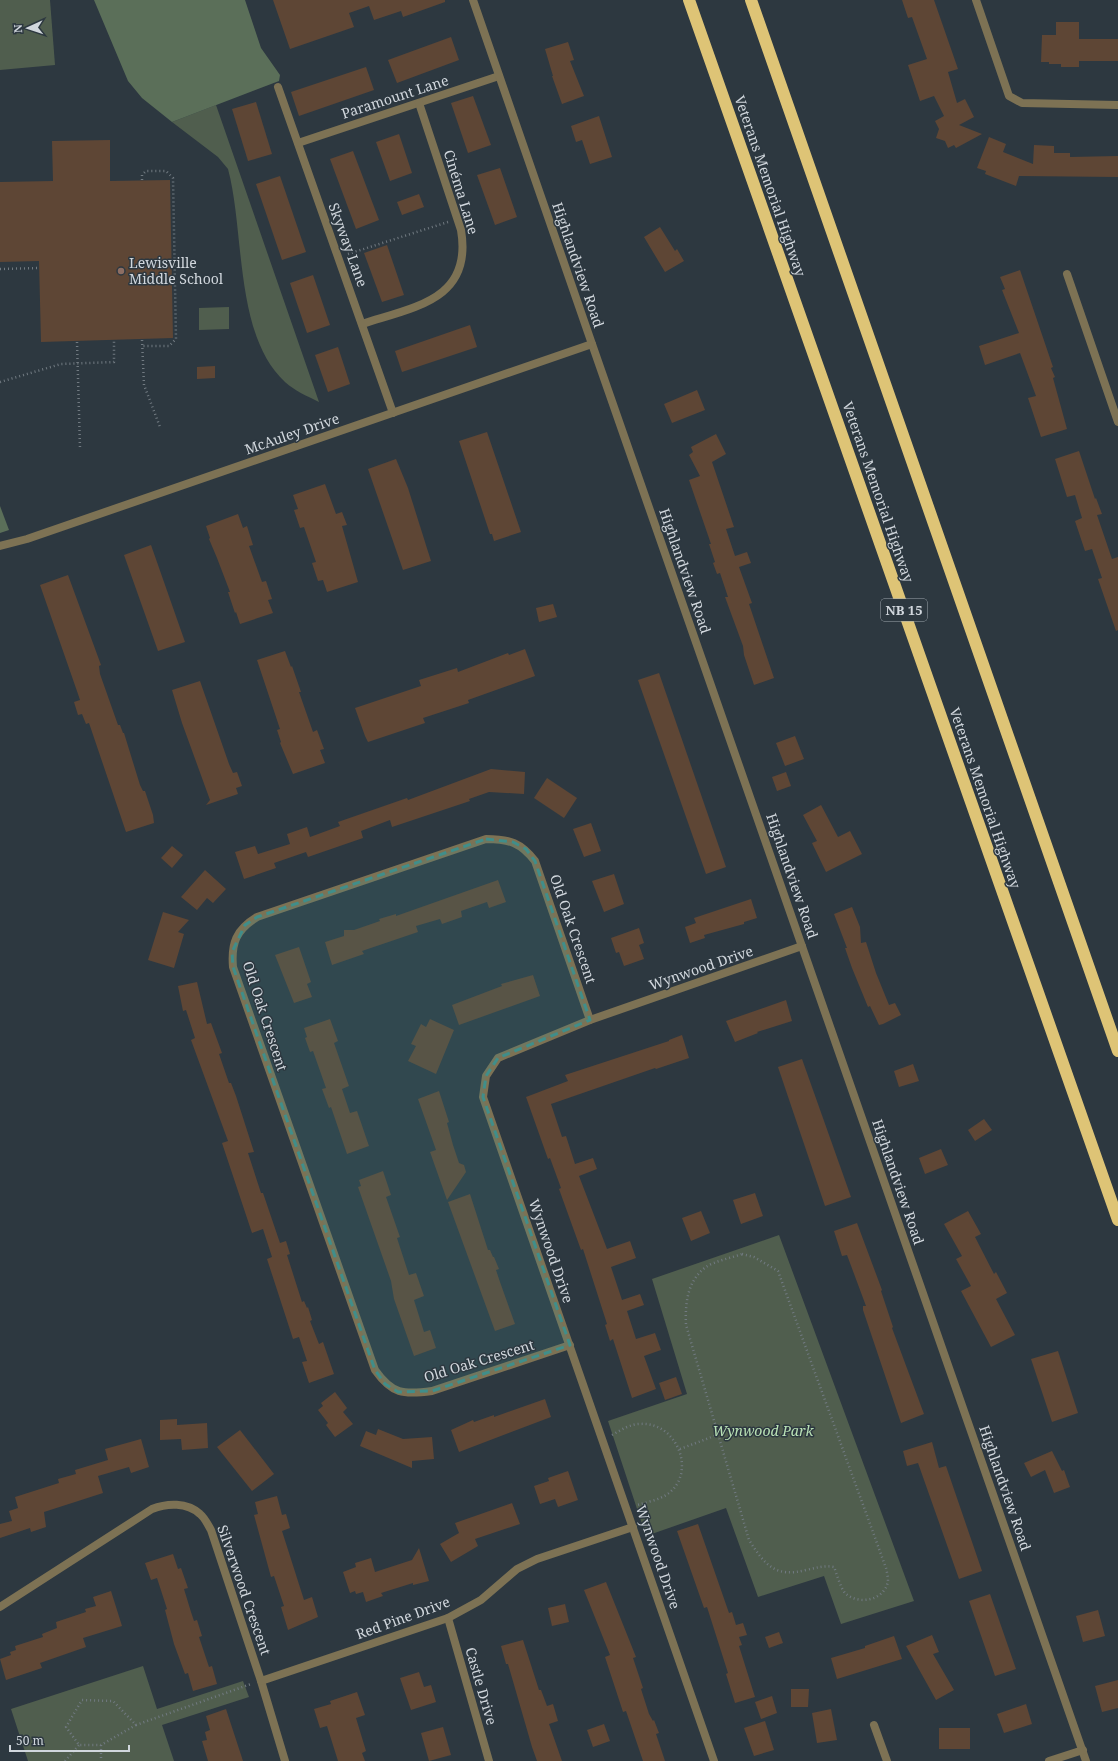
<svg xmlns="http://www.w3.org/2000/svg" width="1118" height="1761" viewBox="0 0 1118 1761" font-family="'Noto Serif',serif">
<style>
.green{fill:#505e4e}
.forest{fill:#5b6f59}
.building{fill:#5e4635}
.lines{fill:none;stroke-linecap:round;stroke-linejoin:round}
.path{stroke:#717a81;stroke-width:2.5;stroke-dasharray:1 3;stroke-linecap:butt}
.lane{stroke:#7d7254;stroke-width:8}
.street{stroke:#7d7254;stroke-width:8}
.highway{stroke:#dec476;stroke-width:12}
.marked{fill:#408e8a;fill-opacity:0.2;stroke:#408e8a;stroke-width:3;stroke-dasharray:8 5;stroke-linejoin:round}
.education-dot{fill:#8d6e63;stroke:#2d3840;stroke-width:1.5}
.labels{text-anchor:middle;stroke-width:3;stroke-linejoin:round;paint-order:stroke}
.shield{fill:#2d3840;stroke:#a0a7ae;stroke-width:1}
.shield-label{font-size:13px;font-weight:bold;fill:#d1d7dd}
.street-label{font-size:14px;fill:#d1d7dd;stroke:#2d3840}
.poi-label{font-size:14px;fill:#d1d7dd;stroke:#2d3840;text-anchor:start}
.park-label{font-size:14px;font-style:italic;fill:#b9e1b5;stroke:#2d3840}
</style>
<rect width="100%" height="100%" fill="#2d3840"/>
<g class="green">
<polygon points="0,0 50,0 55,65 0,70"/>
<path d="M 216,105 L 319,402 C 307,396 295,391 285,382 C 234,335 245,232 228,169 L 218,157 L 172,122 Z"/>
<polygon points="229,307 229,329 199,330 199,308"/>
<polygon points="779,1235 914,1601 841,1624 824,1576 758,1597 726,1508 646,1536 608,1421 687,1394 652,1279"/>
<polygon points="143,1666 157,1709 243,1681 249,1697 162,1725 174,1761 28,1761 11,1709"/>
</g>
<g class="forest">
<polygon points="94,0 245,0 261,48 280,75 279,81 172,122 142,98 128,81"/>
<polygon points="0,506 9,530 0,533"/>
</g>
<g class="building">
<polygon points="273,0 445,0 445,2 403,17 401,11 374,20 369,6 349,13 354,27 290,49"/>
<polygon points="902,0 934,0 958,69 948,72 957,103 965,99 974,117 959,125 982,134 956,148 954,145 948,148 945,141 936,138 939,129 935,121 944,116 934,96 920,101 908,65 927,59 912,17 908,18"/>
<polygon points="1056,22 1079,22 1079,39 1118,39 1118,61 1079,61 1079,67 1061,67 1061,64 1049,64 1049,62 1041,62 1042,35 1056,35"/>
<polygon points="451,37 459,60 397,83 388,60"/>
<polygon points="568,42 574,60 570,61 584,96 562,104 552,76 553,76 545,49"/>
<polygon points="366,67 374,90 299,116 291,92"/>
<polygon points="473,96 491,145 468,153 451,103"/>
<polygon points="256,102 272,154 248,161 232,109"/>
<polygon points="599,116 612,157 590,164 582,140 576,142 571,126"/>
<polygon points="399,134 412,173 390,181 376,142"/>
<polygon points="989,137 1006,144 1003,152 1033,164 1034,145 1054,146 1054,153 1070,153 1070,157 1118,156 1118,177 1019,176 1016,186 985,174 986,171 977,168"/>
<polygon points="110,140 110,181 170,180 173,338 41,342 39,261 0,262 0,182 53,181 52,141"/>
<polygon points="353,151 379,220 356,229 330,159"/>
<polygon points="500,168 517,217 495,225 477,175"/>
<polygon points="280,176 306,252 282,260 256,184"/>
<polygon points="419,194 424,207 402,215 397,202"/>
<polygon points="660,227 675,251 677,249 684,261 665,272 644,237"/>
<polygon points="387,245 404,295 382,302 364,253"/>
<polygon points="1020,270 1053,367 1051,368 1055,377 1053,378 1067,429 1041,437 1028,398 1036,396 1020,353 985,365 979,346 1019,333 1002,290 1005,289 1000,277"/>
<polygon points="313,275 330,325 307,333 290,283"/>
<polygon points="470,325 477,347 402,372 395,351"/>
<polygon points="338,347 350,384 328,392 315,355"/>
<polygon points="215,366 215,378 197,379 197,367"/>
<polygon points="697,390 705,410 672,423 664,404"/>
<polygon points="487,432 521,532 494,541 492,534 490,534 459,441"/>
<polygon points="716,434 726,454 712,462 734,527 726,529 735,556 747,552 751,563 739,567 752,603 749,604 774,678 754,685 744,655 743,646 725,597 728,597 720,573 717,574 713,563 715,562 709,544 711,544 689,480 700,476 689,455 693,452 691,447"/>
<polygon points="1079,451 1095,499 1096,498 1102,514 1097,515 1112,559 1118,557 1118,630 1116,631 1098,579 1102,578 1092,549 1085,551 1075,521 1082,518 1075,495 1067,497 1055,459"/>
<polygon points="396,459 408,488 431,561 403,570 368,469"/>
<polygon points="325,484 336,514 342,512 347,525 342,526 358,582 327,592 323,580 318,581 312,563 316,562 304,527 300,528 294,510 298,509 293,495"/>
<polygon points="238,514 243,528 247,526 253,545 249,546 262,582 266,581 272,599 268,600 273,613 240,624 236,612 235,613 228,592 230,592 217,558 209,539 210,538 206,526"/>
<polygon points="151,545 185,642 158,651 124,555"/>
<polygon points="68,575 101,665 99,666 100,674 118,725 120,725 123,733 124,733 140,785 143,791 145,791 153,815 154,823 126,832 89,723 86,724 82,714 78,715 74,702 80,700 78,694 40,585"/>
<polygon points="553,604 557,617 539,622 536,608"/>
<polygon points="525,649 535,676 468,700 469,703 423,718 425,723 368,742 365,736 355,708 421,686 419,680 457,668 458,672 508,653 509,655"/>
<polygon points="285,651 291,667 292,666 301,692 299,692 313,732 317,730 324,749 320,750 325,763 293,774 280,743 281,742 277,730 280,729 257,660"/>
<polygon points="659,673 726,867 706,874 638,680"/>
<polygon points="200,681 229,764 233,773 237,772 242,786 236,788 238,794 206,805 210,800 182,723 172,690"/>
<polygon points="795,736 804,759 785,766 776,743"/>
<polygon points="491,769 525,772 524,794 489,792 469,799 470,801 392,827 390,820 361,831 363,838 308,857 306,852 274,863 276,868 244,879 235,852 255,846 258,854 290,844 287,834 307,827 310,837 340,826 338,822 407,798 408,800"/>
<polygon points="786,772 791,786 777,791 772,777"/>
<polygon points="547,778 577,798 564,818 534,798"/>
<polygon points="821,805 838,837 850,831 862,854 826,872 812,843 817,841 803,815"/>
<polygon points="591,823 601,851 584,857 573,829"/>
<polygon points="172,846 183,855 172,868 161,858"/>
<polygon points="205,870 226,889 213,903 207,898 197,910 181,897"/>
<polygon points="614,874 624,904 604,912 592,881"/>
<polygon points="498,880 506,902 489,908 487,902 461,911 462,917 442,924 440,919 416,926 418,932 362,951 364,954 332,965 325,942 344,936 344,930 354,930 380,921 379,919 396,914 396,916"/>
<polygon points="751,899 757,918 744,922 744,924 704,935 705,938 690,943 685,927 696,923 694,918"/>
<polygon points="852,907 860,927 861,943 866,942 876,973 889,1005 895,1003 901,1015 883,1024 879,1025 870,1006 868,1007 852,968 845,948 847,948 834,914"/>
<polygon points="163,912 189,920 178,932 184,934 174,968 148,960"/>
<polygon points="639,928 644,943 639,945 644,959 624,966 619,952 616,953 611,938"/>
<polygon points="299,947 311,982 307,984 312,997 294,1003 275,955"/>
<polygon points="533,975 540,996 459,1025 452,1005 502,986 501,984"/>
<polygon points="197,982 207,1024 211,1023 222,1053 219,1054 229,1083 231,1083 236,1096 254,1152 248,1153 261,1193 263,1193 280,1243 286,1241 290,1254 287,1255 302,1302 304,1301 307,1308 308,1307 312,1320 310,1321 319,1344 323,1342 334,1374 309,1383 302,1362 307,1361 299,1337 293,1339 267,1259 272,1257 263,1229 252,1233 222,1143 228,1141 191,1040 195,1038 186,1010 183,1011 178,986"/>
<polygon points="786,1000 792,1021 757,1032 758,1033 735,1042 726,1021"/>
<polygon points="330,1019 338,1041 334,1043 349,1086 342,1089 350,1113 357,1111 369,1146 347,1154 331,1107 329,1108 322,1089 326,1088 313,1051 310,1052 305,1038 307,1037 304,1028"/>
<polygon points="430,1019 454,1030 436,1074 408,1061 416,1046 411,1044 421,1024 426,1027"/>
<polygon points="682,1035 689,1058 656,1069 655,1068 551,1104 562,1137 566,1136 575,1164 593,1158 597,1169 579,1176 607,1249 630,1241 636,1258 611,1267 622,1300 640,1294 644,1305 627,1311 636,1339 655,1333 661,1350 644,1356 656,1389 632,1398 613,1339 610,1341 605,1325 607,1324 583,1249 581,1250 559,1189 561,1188 550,1158 548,1159 526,1097 568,1081 565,1075 669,1041 669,1040"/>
<polygon points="802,1059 851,1197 825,1206 778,1067"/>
<polygon points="913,1064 919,1081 899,1087 894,1071"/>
<polygon points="439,1091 449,1122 447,1123 453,1145 459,1163 464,1165 466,1172 447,1200 430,1152 436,1150 418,1099"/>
<polygon points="984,1119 992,1130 975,1141 968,1130"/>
<polygon points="941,1149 948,1165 925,1174 919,1158"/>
<polygon points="383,1171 391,1195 386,1197 400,1237 397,1238 409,1275 416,1273 424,1296 414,1300 424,1332 430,1330 436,1348 414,1356 394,1299 391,1281 358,1187 361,1186 359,1180"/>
<polygon points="755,1193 763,1216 741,1224 733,1200"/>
<polygon points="470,1194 488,1250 490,1250 493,1257 494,1257 499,1269 496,1270 500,1282 515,1324 495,1331 448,1202"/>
<polygon points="701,1211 710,1233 691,1241 682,1218"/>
<polygon points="968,1211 981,1234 975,1237 994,1274 996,1272 1007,1293 996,1299 1015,1335 991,1347 961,1291 971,1286 956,1259 962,1256 944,1224"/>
<polygon points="857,1223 882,1290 881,1291 893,1327 892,1328 924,1414 901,1423 863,1310 863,1306 866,1306 847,1255 842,1256 834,1231"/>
<polygon points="1058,1351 1078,1413 1052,1422 1031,1359"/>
<polygon points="676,1377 682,1394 665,1400 659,1383"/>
<polygon points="335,1392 347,1408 343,1412 353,1424 335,1437 326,1425 328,1423 318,1410 323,1406 321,1403"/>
<polygon points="545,1399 551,1417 459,1452 451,1430 473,1420 474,1422 494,1415 494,1417"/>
<polygon points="177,1419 177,1425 207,1423 208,1448 182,1450 181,1439 160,1440 160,1420"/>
<polygon points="378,1429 403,1439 432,1437 434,1459 412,1461 412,1468 360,1446 366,1431 376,1435"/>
<polygon points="240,1430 274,1474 252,1491 217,1447"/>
<polygon points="141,1439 149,1467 131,1473 129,1467 98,1476 103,1493 44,1512 46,1527 31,1532 30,1528 0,1538 0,1524 12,1521 9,1511 18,1508 15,1497 59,1483 58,1479 76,1474 75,1470 108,1460 105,1449"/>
<polygon points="932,1442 939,1468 946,1466 982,1571 959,1579 918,1463 907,1466 903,1451"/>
<polygon points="1052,1451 1062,1471 1064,1470 1070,1487 1054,1493 1045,1470 1031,1477 1024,1463"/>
<polygon points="568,1471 578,1500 558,1507 555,1499 540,1504 534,1486 549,1481 548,1478"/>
<polygon points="277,1496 282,1515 286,1514 290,1528 282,1531 304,1600 312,1597 318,1617 288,1630 281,1607 284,1606 274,1576 271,1577 254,1515 258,1514 255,1502"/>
<polygon points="512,1503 520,1524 475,1539 478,1546 451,1562 440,1544 459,1533 455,1523"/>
<polygon points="698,1524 729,1613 732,1612 736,1625 743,1623 747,1635 739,1637 742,1645 739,1646 755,1697 735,1703 726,1674 728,1673 707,1607 704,1608 677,1531"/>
<polygon points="419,1548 429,1581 413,1585 413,1583 381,1593 383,1596 366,1602 363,1592 356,1594 355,1591 350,1593 343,1572 356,1567 355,1563 371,1558 375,1572 412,1560"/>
<polygon points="173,1554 178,1569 181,1568 188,1588 184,1589 191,1612 194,1621 197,1620 202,1636 199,1637 209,1667 212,1666 217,1684 193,1691 188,1673 185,1674 174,1644 165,1610 167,1609 157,1578 151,1580 145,1563"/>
<polygon points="606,1582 636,1657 633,1658 643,1688 641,1689 649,1714 653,1721 654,1720 659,1733 656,1734 665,1761 643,1761 626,1711 623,1712 605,1657 610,1655 584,1590"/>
<polygon points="111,1591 122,1626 83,1638 86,1647 40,1663 42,1668 6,1680 0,1659 11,1655 10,1652 16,1650 15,1646 43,1637 42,1634 57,1628 56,1622 86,1612 85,1609 96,1606 93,1597"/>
<polygon points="990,1594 1016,1669 995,1676 969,1601"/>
<polygon points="565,1604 569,1622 552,1626 548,1608"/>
<polygon points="1098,1610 1105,1636 1083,1642 1076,1616"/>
<polygon points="779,1632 783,1643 769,1648 765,1637"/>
<polygon points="932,1635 939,1652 933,1654 954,1690 936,1700 906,1646"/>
<polygon points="894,1636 902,1659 837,1679 831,1658 865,1648 865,1646"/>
<polygon points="523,1640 539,1690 541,1690 547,1706 553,1704 558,1721 549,1724 562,1761 537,1761 532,1747 508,1664 506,1664 501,1646"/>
<polygon points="419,1672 424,1687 431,1685 436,1702 411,1710 400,1678"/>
<polygon points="1118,1680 1118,1708 1102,1712 1095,1686"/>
<polygon points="791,1689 809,1689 808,1707 791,1707"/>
<polygon points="357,1692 365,1715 356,1718 366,1751 362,1753 365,1761 338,1761 327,1726 320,1728 314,1709 331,1704 330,1701"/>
<polygon points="772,1696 777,1713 761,1719 755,1702"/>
<polygon points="1026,1704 1032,1724 1004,1733 997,1714"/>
<polygon points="226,1709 243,1761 208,1761 202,1741 207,1740 205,1732 210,1730 206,1716"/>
<polygon points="831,1709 837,1740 817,1743 812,1713"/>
<polygon points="765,1721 774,1750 754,1756 744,1728"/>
<polygon points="604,1724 610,1741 593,1747 587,1730"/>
<polygon points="443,1727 451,1755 429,1761 421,1733"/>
<rect x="939" y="1728" width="31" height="21"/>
</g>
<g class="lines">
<g class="path">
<polyline points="142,180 142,175 146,171 166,171 173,178 176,339 169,346 143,346"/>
<polyline points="348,254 448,222"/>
<polyline points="0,269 40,268"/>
<polyline points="142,340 144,385 160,427"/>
<polyline points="77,342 80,448"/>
<polyline points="0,382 61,364 114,362 114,341"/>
<path d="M 742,1254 L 754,1257 L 778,1271 L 886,1568 C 887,1572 888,1577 888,1581 C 885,1600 859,1606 845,1593 C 840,1587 837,1574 834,1567 C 824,1565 816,1568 806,1570 C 775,1578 765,1565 749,1540 L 686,1325 C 685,1304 687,1281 706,1267 C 715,1261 731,1258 742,1254 Z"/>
<path d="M 612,1435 C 621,1430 630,1424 640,1424 C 676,1421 697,1471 669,1493 C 660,1500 647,1502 637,1505"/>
<polyline points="680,1449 717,1435"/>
<polyline points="136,1725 101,1745 79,1745 66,1727 82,1700 113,1701 136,1725 251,1684"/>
<polyline points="101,1745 101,1761"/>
<polyline points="65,1761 79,1745"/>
</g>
<g class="lane">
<polyline points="278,87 393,413"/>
<polyline points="298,143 499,76"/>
<path d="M 362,324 C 414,307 473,300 461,230 L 419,103"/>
</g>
<g class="street">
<polyline points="473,0 592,344 1086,1761"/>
<polyline points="976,0 1009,96 1022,103 1118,105"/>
<polyline points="1067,274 1118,422"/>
<polyline points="0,546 27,539 592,344"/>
<path d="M 570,1345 L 432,1391 C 403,1395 392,1394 375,1370 L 233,967 C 231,943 236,930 257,917 L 486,839 C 510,839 521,843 535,861 L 590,1020"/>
<path d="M 0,1607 L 152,1509 C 167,1503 187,1502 200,1514 C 205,1518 208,1525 211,1530 L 261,1681 L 285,1761"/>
<polyline points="448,1618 489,1761"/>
<polyline points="261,1681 448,1618 481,1600 517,1569 537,1559 633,1527"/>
<polyline points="874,1725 887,1761"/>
<polyline points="714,1761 483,1097 486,1076 498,1058 590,1020 802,946"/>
<polyline points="1049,1761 1083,1750"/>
</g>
<g class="highway">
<polyline points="689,0 1118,1220"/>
<polyline points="751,0 1118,1051"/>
</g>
</g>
<path class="marked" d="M 486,839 L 513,842 L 526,849 L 535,861 L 590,1020 L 498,1058 L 486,1076 L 483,1097 L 570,1345 L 432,1391 L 398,1392 L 385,1384 L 375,1370 L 233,967 L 232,952 L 245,925 L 257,917 Z"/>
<circle class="education-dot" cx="121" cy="271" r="4"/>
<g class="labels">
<rect class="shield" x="881" y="599" width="46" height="22" rx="3"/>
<g class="shield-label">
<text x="904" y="615">NB 15</text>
</g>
<g class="street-label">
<text transform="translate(395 97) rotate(-18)" y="5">Paramount Lane</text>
<text transform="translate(770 186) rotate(71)" y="5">Veterans Memorial Highway</text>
<text transform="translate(461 192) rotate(73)" y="5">Cinéma Lane</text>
<text transform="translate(348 245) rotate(70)" y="5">Skyway Lane</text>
<text transform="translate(578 265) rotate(71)" y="5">Highlandview Road</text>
<text transform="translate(292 434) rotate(-19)" y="5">McAuley Drive</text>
<text transform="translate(878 492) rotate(71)" y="5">Veterans Memorial Highway</text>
<text transform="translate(685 571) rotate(71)" y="5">Highlandview Road</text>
<text transform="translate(985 798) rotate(71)" y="5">Veterans Memorial Highway</text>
<text transform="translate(792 876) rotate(71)" y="5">Highlandview Road</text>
<text transform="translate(573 929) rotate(71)" y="5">Old Oak Crescent</text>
<text transform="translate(701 968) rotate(-19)" y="5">Wynwood Drive</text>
<text transform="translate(265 1016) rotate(72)" y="5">Old Oak Crescent</text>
<text transform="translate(898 1182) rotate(71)" y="5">Highlandview Road</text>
<text transform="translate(551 1251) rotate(71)" y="5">Wynwood Drive</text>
<text transform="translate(479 1361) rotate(-17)" y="5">Old Oak Crescent</text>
<text transform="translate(1005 1488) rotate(71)" y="5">Highlandview Road</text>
<text transform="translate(658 1557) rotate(71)" y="5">Wynwood Drive</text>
<text transform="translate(244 1590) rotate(71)" y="5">Silverwood Crescent</text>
<text transform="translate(403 1618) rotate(-20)" y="5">Red Pine Drive</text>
<text transform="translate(481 1686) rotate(74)" y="5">Castle Drive</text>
</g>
<g class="poi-label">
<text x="129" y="268">Lewisville<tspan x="129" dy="16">Middle School</tspan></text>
</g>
<g class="park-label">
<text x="763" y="1436">Wynwood Park</text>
</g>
</g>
<g transform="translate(28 28) rotate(267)" stroke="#2d3840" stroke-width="3" paint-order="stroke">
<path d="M0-3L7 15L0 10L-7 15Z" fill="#d1d7dd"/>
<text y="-6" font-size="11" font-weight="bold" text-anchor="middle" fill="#d1d7dd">N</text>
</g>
<path d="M10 1745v6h119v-6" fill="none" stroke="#d1d7dd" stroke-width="2"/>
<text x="16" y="1745" font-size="12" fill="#d1d7dd" stroke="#2d3840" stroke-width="3" paint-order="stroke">50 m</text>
</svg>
